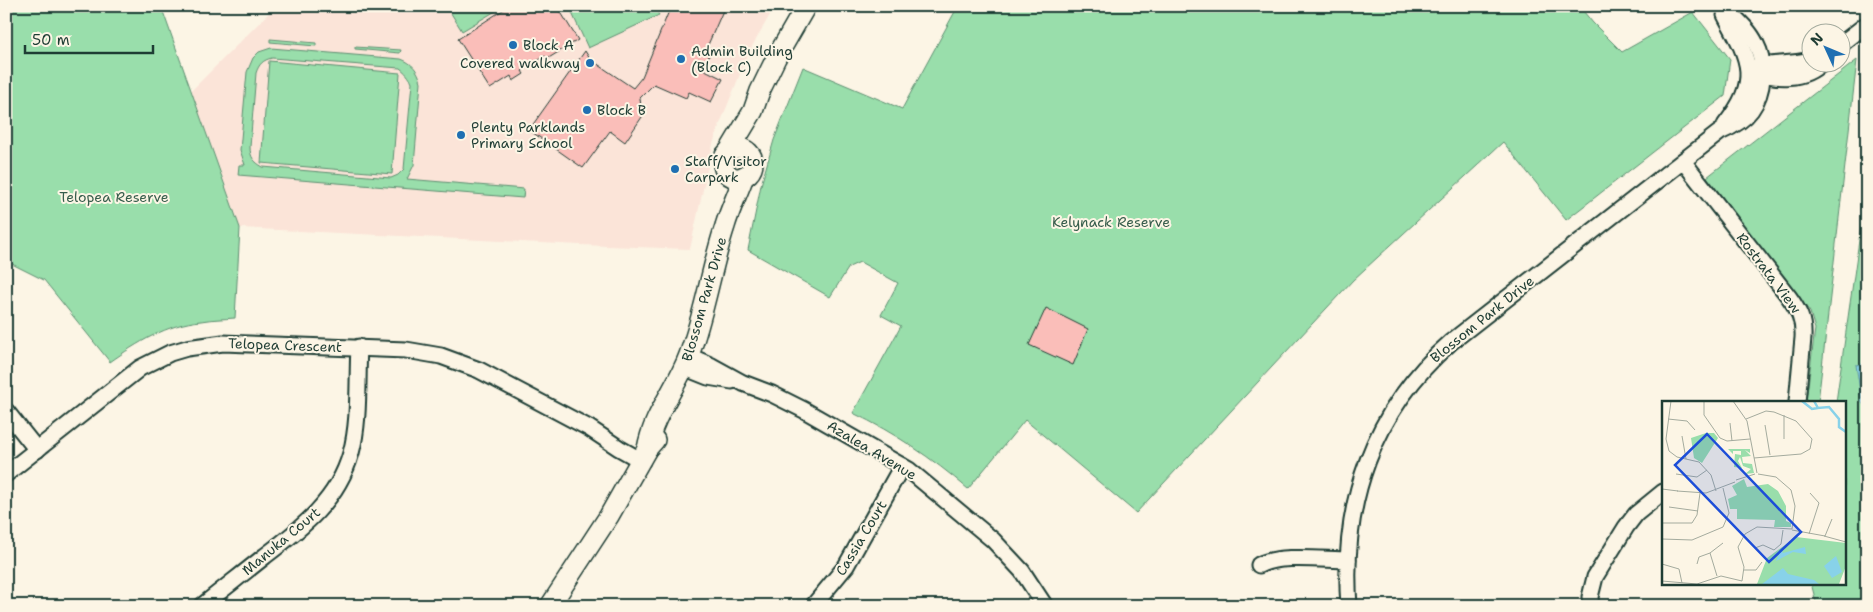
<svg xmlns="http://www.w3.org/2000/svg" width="1873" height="612" viewBox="0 0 1873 612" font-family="'Shantell Sans',sans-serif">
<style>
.built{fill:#fbe4d8}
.green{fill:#99deab;stroke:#5c8e70;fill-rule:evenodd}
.water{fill:#88d2e9;stroke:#5e96a1}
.building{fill:#fabeb9;stroke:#1f3d34}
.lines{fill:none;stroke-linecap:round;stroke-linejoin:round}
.minor-casing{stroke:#1f3d34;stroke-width:19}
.tertiary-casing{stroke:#1f3d34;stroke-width:22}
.minor{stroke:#fcf5e5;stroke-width:15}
.tertiary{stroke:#fcf5e5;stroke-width:19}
.poi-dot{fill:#1f6fb2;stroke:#fcf5e5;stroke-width:2}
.labels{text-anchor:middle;stroke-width:4;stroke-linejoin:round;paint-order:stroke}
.poi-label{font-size:14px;fill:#1f3d34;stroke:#fcf5e5;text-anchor:start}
.park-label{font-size:14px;fill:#375d4c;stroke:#fcf5e5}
.street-label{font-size:14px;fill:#1f3d34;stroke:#fcf5e5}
.inset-river{fill:none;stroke:#88d2e9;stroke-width:2.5}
.inset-road{fill:none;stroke:#a4ab9e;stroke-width:1}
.view{fill:#1d4ed8;fill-opacity:0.15;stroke:#1d4ed8;stroke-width:2.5}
.inset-edge{fill:none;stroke:#1f3d34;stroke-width:2.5}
</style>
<rect width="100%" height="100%" fill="#fcf5e5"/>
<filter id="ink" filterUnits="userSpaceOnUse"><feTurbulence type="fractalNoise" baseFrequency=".02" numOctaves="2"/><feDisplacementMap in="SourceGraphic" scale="10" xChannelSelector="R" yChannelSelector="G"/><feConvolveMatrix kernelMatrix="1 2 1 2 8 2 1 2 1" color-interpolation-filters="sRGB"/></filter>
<g filter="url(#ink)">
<polygon class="built" points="276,6 775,6 749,52 719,126 713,144 690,249 580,245 240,228 191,91"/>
<g class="green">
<path d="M 6,6 L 161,6 L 240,228 L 235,318 C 224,319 212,319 201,321 C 167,324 137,343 110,362 L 44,280 L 6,261 Z"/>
<polygon points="456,6 504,6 462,31 449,10"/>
<polygon points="586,6 654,6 659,15 588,48 572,13"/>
<path d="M 958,6 L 1579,6 L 1593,23 L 1622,52 L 1693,12 L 1730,59 L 1725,96 L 1566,220 L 1503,142 L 1353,280 L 1136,513 L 1025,420 L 968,489 C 932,458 895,433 853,413 L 901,326 L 881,315 L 898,283 L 860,262 L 849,267 L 830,297 L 748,250 L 761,185 L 774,140 L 803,67 L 902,109 Z"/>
<polygon points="270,39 316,43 316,46 270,42"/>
<polygon points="355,47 401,50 400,53 355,49"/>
<path d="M 271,48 L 401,59 C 412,63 418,70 421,82 L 414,165 L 407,179 L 524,189 L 523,198 L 238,175 L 239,165 L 245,165 L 240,150 L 247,72 L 253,58 L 259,52 ZM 272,58 L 400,68 C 406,73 409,76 412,83 L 404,169 L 398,175 L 391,178 L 263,167 C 254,162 250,157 250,147 L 256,73 C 259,64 263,60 272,58 Z"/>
<polygon points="1857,60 1818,402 1806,402 1815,329 1810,312 1707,177"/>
<polygon points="269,61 400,73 392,174 261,163"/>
<polygon points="1867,184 1867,606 1817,606 1811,583 1844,583 1844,402 1836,402"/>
</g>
<polygon class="water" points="1867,363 1867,409 1862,403 1856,365"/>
<g class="building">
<polygon points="509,6 557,6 578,40 547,59 545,56 522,71 524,74 513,81 511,76 490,89 458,39"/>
<polygon points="671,6 725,6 707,47 712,49 703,69 723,79 711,102 689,92 686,98 654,84 640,98 642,117 625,142 610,131 583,168 529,130 585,51 590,59 633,88 642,77"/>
<polygon points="1046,308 1088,329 1073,365 1029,345"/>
</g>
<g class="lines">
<defs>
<g id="minor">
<path d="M 1725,15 C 1750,61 1761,79 1725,125"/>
<polyline points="1840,45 1867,24"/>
<path d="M 1755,67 C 1773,63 1792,65 1810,60"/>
<path d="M 1753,71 C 1775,79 1804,81 1822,62"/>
<path d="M 1683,161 L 1789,297 C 1799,311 1804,320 1803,338 L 1797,402"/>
<polyline points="689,356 712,366 743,383 772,394 804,410 909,470 993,540 1022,571 1045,606"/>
<polyline points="683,367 708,377 732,381"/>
<polyline points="6,411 37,450"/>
<polyline points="6,474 140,368 170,353 187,348 223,343 406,350 441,356 479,370 589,428 619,448 642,461"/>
<path d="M 1259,565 C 1280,554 1324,560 1348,560"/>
<path d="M 202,606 C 223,589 244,573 265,556 C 302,528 338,500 351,453 C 360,420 357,382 359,347"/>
<polyline points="813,606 846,566 902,466"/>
<path d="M 1349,606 C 1341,503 1373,410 1451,342 L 1720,132 C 1732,127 1743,121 1751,110 C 1764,92 1766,63 1756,44 C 1749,29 1735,18 1723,6"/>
<polyline points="1591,606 1590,597 1595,577 1626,527 1636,514 1663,492"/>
</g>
<g id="tertiary">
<circle cx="738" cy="163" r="15"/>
<polyline points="729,151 753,111 760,91 776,58 806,6"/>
<path d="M 647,449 C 653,414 677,388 689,355 C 705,313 711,268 725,226 C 730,209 738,193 744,176"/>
<polyline points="550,606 609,516 647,449 655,440"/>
</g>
</defs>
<use href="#minor" class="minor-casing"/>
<use href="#tertiary" class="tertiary-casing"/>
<use href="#minor" class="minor"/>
<use href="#tertiary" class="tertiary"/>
</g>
</g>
<g class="poi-dot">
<circle cx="513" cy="45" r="5"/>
<circle cx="681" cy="59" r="5"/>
<circle cx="590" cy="63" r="5"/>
<circle cx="587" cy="110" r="5"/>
<circle cx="461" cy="135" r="5"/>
<circle cx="675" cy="169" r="5"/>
</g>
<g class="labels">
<g class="poi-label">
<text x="523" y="50">Block A</text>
<text x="691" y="56">Admin Building<tspan x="691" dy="16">(Block C)</tspan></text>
<text x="580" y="68" text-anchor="end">Covered walkway</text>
<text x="597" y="115">Block B</text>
<text x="471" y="132">Plenty Parklands<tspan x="471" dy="16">Primary School</tspan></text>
<text x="685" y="166">Staff/Visitor<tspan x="685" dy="16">Carpark</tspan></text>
</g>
<g class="park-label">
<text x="114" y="202">Telopea Reserve</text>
<text x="1111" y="227">Kelynack Reserve</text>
</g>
<g class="street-label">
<text transform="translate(1769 273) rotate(53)" y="5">Rostrata View</text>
<text transform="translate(704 299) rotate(-74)" y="5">Blossom Park Drive</text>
<text transform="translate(1482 319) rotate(-39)" y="5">Blossom Park Drive</text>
<text transform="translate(285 345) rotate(2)" y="5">Telopea Crescent</text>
<text transform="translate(872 450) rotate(31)" y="5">Azalea Avenue</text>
<text transform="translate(861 538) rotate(-59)" y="5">Cassia Court</text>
<text transform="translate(281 541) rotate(-40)" y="5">Manuka Court</text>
</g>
</g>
<g transform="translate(1662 401)">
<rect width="184" height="184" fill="#fcf5e5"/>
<path d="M 44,32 L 52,32 L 56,37 L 40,62 L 32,57 L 29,37 ZM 66,48 L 88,48 L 88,52 L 83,49 L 89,55 L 80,56 L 81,62 L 90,63 L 92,72 L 83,73 L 89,68 L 81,65 L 78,56 L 76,60 L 80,67 L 72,66 L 73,53 L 79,54 L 79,50 L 71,50 L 71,53 ZM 82,78 L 85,86 L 106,83 L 116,90 L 124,105 L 124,120 L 129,122 L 129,126 L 112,126 L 113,119 L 75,118 L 75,108 L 68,108 L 66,98 L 75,94 L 70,85 ZM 134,136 L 184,142 L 184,165 L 177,183 L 95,183 L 105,157 Z" fill="#99deab"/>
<path d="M 143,146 L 144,153 L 131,151 L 114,160 L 119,148 L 121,152 ZM 174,155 L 180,171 L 170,177 L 162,165 ZM 121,167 L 126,173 L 152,179 L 157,183 L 100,183 Z" fill="#88d2e9"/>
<path class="inset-river" d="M 140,0 L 150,8 L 156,7M 152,0 L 156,7 L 167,6 L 177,18 L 177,26 L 184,31"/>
<path class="inset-road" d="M 9,0 L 4,38 L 7,50 L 15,56 L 37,61 L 49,74 L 54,90M 42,0 L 42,14 L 58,37 L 65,40 L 88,38M 71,0 L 85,20 L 95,72M 122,14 L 122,38M 6,18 L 25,20 L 33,29M 84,18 L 104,10 L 112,11 L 134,20 L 150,38 L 148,48 L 139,53 L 92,57M 68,22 L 70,40M 103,24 L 108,54M 20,35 L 24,58M 14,73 L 35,76 L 45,69M 74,79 L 93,73M 0,88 L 16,90M 15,90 L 44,92 L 73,81M 7,106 L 36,110M 0,122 L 30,122 L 35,114 L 38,92M 130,129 L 163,135 L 170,118M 147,133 L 157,102 L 148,92M 162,135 L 184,141M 0,138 L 30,139 L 61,126 L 67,112 L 61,87M 93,147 L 101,144 L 112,149 L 119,143 L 121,129M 48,152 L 61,142M 0,163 L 17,168 L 20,182M 35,163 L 37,156 L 48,152 L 55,175M 82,169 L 94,169 L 100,161M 0,180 L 35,183 L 59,175 L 80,180 L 82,166 L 76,146 L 83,133 L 95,126 L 130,128 L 133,105 L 129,89 L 114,76 L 96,73"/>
<path class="view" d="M 45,33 L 139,131 L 107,161 L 13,64 Z"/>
<rect width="184" height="184" class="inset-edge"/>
</g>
<rect width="1873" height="612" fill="none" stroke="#fcf5e5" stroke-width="25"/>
<rect x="12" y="12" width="1848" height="587" fill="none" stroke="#1f3d34" stroke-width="2" filter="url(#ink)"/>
<g transform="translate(1826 48) rotate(314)"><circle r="24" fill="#fcf5e5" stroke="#a4ab9e"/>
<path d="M0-4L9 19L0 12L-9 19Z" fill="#1f6fb2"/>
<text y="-8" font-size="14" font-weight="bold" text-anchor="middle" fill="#1f3d34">N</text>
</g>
<path d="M25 45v8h128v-8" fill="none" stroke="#1f3d34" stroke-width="2.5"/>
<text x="32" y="45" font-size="15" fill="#1f3d34" stroke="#fcf5e5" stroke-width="4" paint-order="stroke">50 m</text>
</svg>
